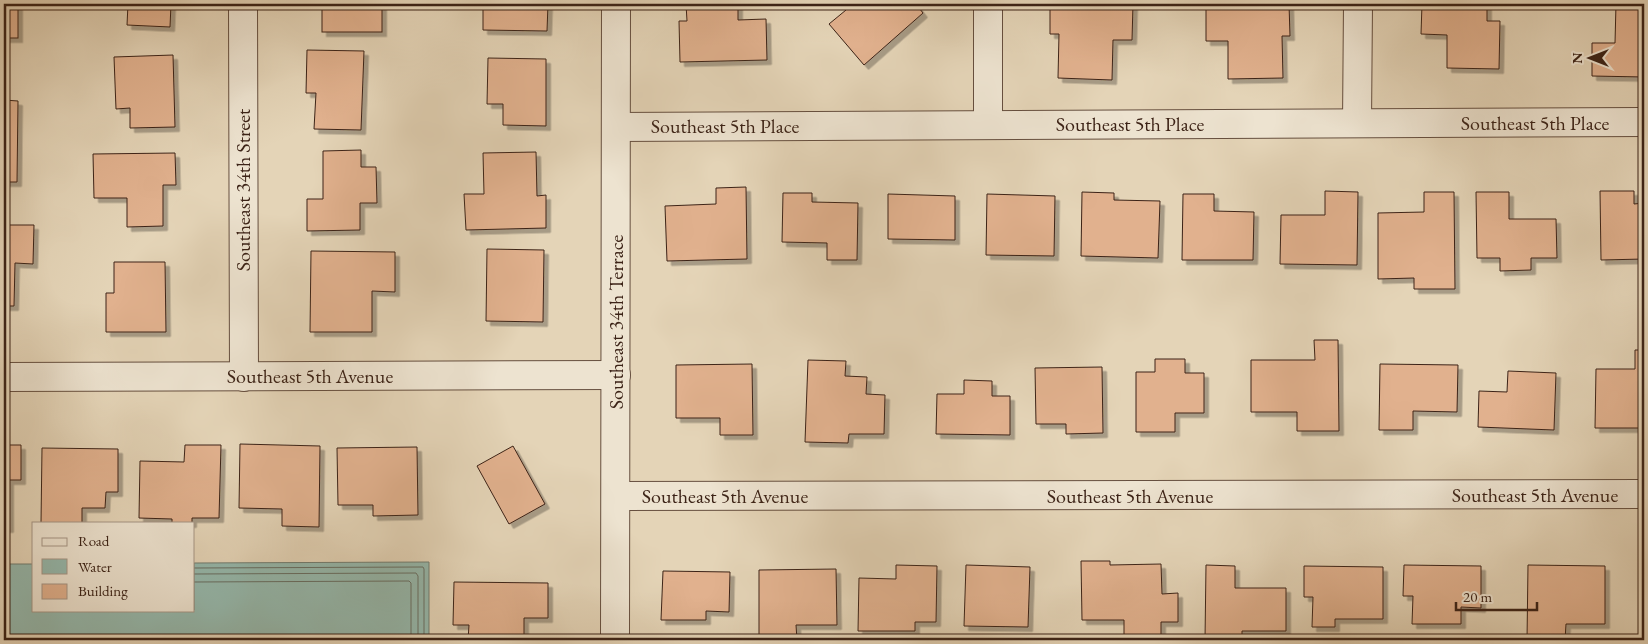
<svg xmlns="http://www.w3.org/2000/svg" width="1648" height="644" viewBox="0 0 1648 644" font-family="'EB Garamond',serif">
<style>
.water{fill:#95b8ac;stroke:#717c70}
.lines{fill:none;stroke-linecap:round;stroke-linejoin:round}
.shore{stroke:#686e62;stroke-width:1}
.building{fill:#e1b18e;stroke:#3c2317;filter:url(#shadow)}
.minor-casing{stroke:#664f3f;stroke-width:30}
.minor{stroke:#ede3d0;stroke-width:28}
.labels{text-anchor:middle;stroke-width:4.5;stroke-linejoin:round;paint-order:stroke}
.street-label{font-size:20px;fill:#3c2317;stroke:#ede3d0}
</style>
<defs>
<filter id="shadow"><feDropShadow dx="4.5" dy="4.5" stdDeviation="0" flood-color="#0004"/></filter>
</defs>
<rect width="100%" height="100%" fill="#e4d4b7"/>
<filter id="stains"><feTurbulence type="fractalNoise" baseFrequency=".004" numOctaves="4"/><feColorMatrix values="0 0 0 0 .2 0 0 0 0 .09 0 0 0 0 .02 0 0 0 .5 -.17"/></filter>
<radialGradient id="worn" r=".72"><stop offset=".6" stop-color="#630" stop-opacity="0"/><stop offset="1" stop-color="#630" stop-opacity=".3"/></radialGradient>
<polygon class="water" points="429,562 429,640 4,640 4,564 34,564 34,610 194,610 194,563"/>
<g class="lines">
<g class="shore">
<polyline points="194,568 423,567 424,569 424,640"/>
<polyline points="194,574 416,573 418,576 418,640"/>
<polyline points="194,582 409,581 411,583 411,640"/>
</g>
</g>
<g class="building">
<rect x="4" y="4" width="14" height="34"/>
<polygon points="128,4 171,4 170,27 127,25"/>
<rect x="322" y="4" width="60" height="28"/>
<polygon points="483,4 548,4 547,31 483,30"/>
<polygon points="686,4 738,4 738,20 766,19 767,60 680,62 679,21 687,21"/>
<polygon points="840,4 916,4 923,13 864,65 829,24 846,10"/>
<polygon points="1050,4 1133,4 1132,40 1113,40 1112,80 1058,78 1059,34 1050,34"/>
<polygon points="1206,4 1289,4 1290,36 1282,36 1283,78 1228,79 1228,41 1206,41"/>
<polygon points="1422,4 1487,4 1487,21 1500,21 1499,69 1447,68 1447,35 1421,34"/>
<polygon points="1616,4 1644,4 1644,77 1592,76 1592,43 1615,43"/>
<polygon points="307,50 364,51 361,130 314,129 316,93 306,93"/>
<polygon points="173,55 175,127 130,128 130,108 116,109 114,57"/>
<polygon points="488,58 546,59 546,126 503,125 503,104 487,104"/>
<polygon points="4,100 18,101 17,182 4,182"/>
<polygon points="361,150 361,167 376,167 377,203 360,203 360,230 307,231 307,199 323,199 323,151"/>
<polygon points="536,152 537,196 546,195 546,228 466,230 464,194 484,194 483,153"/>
<polygon points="175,153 176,185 163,185 163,226 127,227 127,198 94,198 93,154"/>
<polygon points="746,187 747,259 667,261 665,206 716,204 716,188"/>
<polygon points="1325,191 1358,192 1357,265 1280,264 1281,215 1325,215"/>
<polygon points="1600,191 1634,191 1634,204 1644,203 1644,259 1601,260"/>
<polygon points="1082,192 1114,193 1114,200 1160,201 1158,258 1081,256"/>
<polygon points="1424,192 1454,192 1455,289 1414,289 1414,278 1378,279 1378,213 1424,212"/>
<polygon points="1476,192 1509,192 1509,219 1556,219 1557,258 1531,258 1531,270 1500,271 1500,258 1477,258"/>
<polygon points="783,193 812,193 812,202 858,203 857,260 827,260 827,243 782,242"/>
<polygon points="888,194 955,196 955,240 888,239"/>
<polygon points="987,194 1055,196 1054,256 986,255"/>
<polygon points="1183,194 1214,194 1214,211 1254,212 1253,260 1182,260"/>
<polygon points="4,225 34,225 33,264 15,263 14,306 4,306"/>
<polygon points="487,249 544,250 543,322 486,321"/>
<polygon points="311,251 395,252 395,292 372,291 372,332 310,332"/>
<polygon points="114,262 165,262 166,332 106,332 106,293 114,293"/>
<polygon points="1314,340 1338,340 1339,431 1297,431 1297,412 1251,412 1251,360 1315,360"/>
<polygon points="1635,350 1644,350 1644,428 1595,428 1596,369 1635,369"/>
<polygon points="1155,359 1185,359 1185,373 1204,373 1204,413 1175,413 1175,432 1136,432 1136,372 1155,372"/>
<polygon points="808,360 846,361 845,376 867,377 866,394 885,395 884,434 849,434 848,443 805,442"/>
<polygon points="752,364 753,435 720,435 720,418 676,418 676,365"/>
<polygon points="1380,364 1458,365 1457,412 1413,411 1413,430 1379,430"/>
<polygon points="1102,367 1103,433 1066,434 1066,424 1036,424 1035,368"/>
<polygon points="1508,371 1556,373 1554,430 1478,427 1479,391 1507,392"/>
<polygon points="964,380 992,381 992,396 1010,396 1010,435 936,434 937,394 964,394"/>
<polygon points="240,444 320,446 319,527 282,526 282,509 239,508"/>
<polygon points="4,445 21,445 21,480 9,480 9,528 4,528"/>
<polygon points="185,445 221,445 219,518 192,518 192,523 172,523 172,519 139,518 140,461 184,462"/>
<polygon points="513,446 545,504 509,524 477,466"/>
<polygon points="417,447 418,515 373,516 373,505 338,505 337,448"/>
<polygon points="42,448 118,449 118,492 106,492 105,508 82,508 82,523 41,523"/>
<polygon points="1081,561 1110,561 1110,565 1161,564 1162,594 1178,593 1178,622 1161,622 1161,640 1124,640 1124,620 1082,620"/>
<polygon points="896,565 937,566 936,622 915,622 915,631 858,631 859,578 896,579"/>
<polygon points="966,565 1030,567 1028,627 964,626"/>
<polygon points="1206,565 1235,566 1235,588 1286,588 1286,631 1242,631 1242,640 1205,640"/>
<polygon points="1404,565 1481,566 1481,608 1461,607 1461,624 1412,624 1413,596 1403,596"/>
<polygon points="1528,565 1605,566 1605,624 1566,624 1565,640 1527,640"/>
<polygon points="1304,566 1383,567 1383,619 1335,619 1335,627 1312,627 1313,597 1304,597"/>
<polygon points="836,569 837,625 796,625 797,640 759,640 759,570"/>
<polygon points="663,571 730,572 729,612 706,611 706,620 661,620"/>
<polygon points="454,582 548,583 548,618 524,618 524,640 468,640 469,625 453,625"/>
</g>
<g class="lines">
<defs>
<g id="minor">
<polyline points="243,4 244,377"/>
<polyline points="988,4 988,125"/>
<polyline points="1357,123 1358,4"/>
<polyline points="616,127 1644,122"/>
<polyline points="4,377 616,375"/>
<polyline points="616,496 1644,494"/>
<polyline points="615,640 616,4"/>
</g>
</defs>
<use href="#minor" class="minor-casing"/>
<use href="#minor" class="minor"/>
</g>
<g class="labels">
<g class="street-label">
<text x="1535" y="130">Southeast 5th Place</text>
<text x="1130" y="131">Southeast 5th Place</text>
<text x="725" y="133">Southeast 5th Place</text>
<text transform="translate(243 190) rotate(-90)" y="7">Southeast 34th Street</text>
<text transform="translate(616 322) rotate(-90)" y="7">Southeast 34th Terrace</text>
<text x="310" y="383">Southeast 5th Avenue</text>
<text x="1535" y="502">Southeast 5th Avenue</text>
<text x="725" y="503">Southeast 5th Avenue</text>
<text x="1130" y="503">Southeast 5th Avenue</text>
</g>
</g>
<rect width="1648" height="644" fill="none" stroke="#e4d4b7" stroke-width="20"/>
<rect x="5" y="5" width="1638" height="634" fill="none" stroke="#3c2317" stroke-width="2.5"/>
<rect x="10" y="10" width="1628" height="624" fill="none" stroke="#3c2317"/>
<rect x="32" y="522" width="162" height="90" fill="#ede3d0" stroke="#a69686"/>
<rect x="42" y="538" width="25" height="8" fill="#ede3d0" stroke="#a69686"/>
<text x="78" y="546" font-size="15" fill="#3c2317">Road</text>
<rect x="42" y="559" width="25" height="15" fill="#95b8ac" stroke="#a69686"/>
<text x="78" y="572" font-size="15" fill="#3c2317">Water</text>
<rect x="42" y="584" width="25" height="15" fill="#e1b18e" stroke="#a69686"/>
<text x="78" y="596" font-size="15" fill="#3c2317">Building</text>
<g transform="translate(1590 58) rotate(270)" stroke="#ede3d0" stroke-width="4" paint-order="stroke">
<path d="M0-4L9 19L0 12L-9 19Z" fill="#3c2317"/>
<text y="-8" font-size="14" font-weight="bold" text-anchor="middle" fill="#3c2317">N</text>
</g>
<path d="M1456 602v8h81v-8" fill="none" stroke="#3c2317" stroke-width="2.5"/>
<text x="1463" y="602" font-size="15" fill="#3c2317" stroke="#ede3d0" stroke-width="4" paint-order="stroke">20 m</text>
<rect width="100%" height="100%" filter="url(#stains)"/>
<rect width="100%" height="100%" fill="url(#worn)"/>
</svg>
